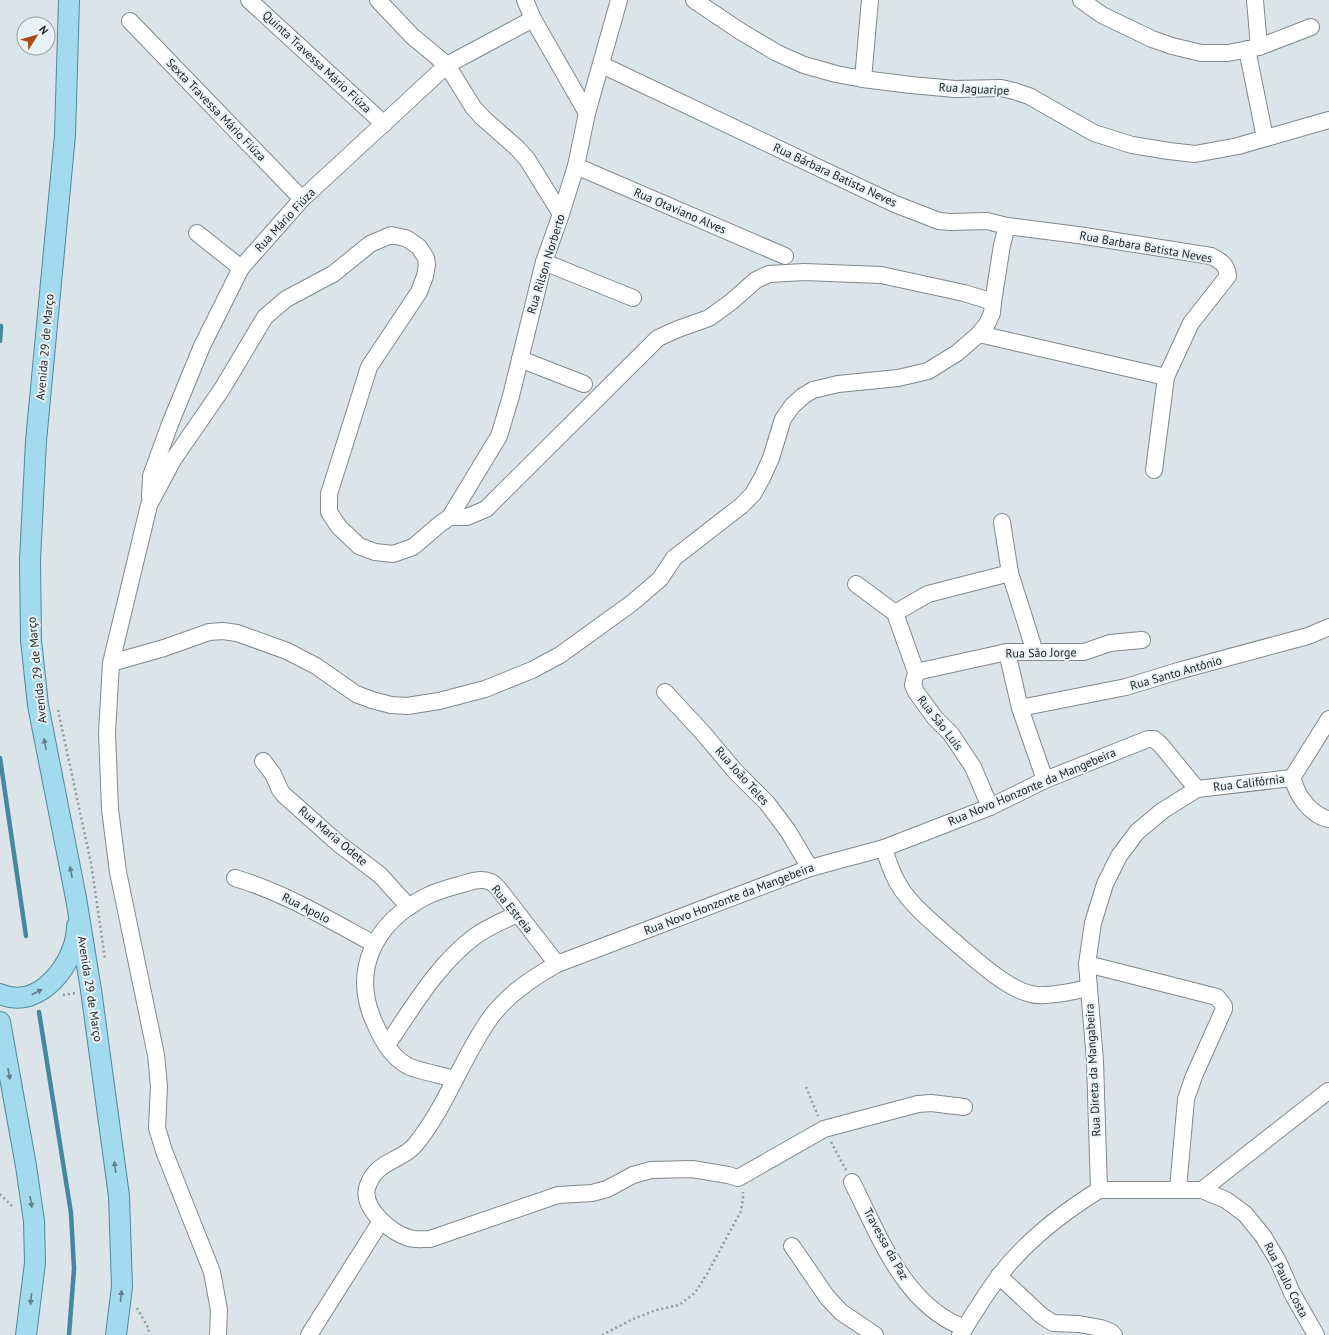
<svg xmlns="http://www.w3.org/2000/svg" width="1329" height="1335" viewBox="0 0 1329 1335" font-family="'PT Sans',sans-serif">
<style>
.lines{fill:none;stroke-linecap:round;stroke-linejoin:round}
.stream{stroke:#44889f;stroke-width:4.5}
.minor-casing{stroke:#80898c;stroke-width:18}
.major-casing{stroke:#4e8aa0;stroke-width:22}
.path{stroke:#92999c;stroke-width:2.5;stroke-dasharray:2 3;stroke-linecap:butt}
.minor{stroke:#fff;stroke-width:16}
.major{stroke:#a3daee;stroke-width:20}
.oneway{fill:#62808a}
.labels{text-anchor:middle;stroke-width:4;stroke-linejoin:round;paint-order:stroke}
.street-label{font-size:12px;fill:#222526;stroke:#e8f2f5}
</style>
<rect width="100%" height="100%" fill="#dbe4e8"/>
<g class="lines">
<g class="stream">
<polyline points="0,341 1,326"/>
<polyline points="0,758 26,936"/>
<polyline points="39,1012 71,1213 74,1269 69,1335"/>
</g>
<defs>
<g id="minor">
<polyline points="249,0 384,124"/>
<polyline points="378,0 412,36 447,65 473,107 483,118 517,148 527,159 561,214"/>
<polyline points="525,0 533,19 587,113"/>
<polyline points="694,0 740,31 777,53 804,65 836,74 863,79 911,85 955,89 1001,88 1014,91 1029,96 1094,133 1132,145 1169,151 1195,154 1238,146 1329,120"/>
<polyline points="1081,0 1102,15 1152,39 1172,46 1201,53 1228,53 1259,47 1311,27"/>
<polyline points="1255,0 1259,47"/>
<polyline points="130,21 302,199"/>
<polyline points="1247,49 1265,138"/>
<polyline points="602,65 895,204 939,221 951,222 987,221 1007,226 1002,245 993,302"/>
<polyline points="863,79 870,0"/>
<polyline points="576,166 785,256"/>
<path d="M 1007,226 L 1078,235 L 1211,256 C 1221,261 1227,265 1228,276 L 1191,323 L 1166,377 L 1154,470"/>
<polyline points="197,233 241,268"/>
<polyline points="544,262 633,298"/>
<polyline points="979,334 1166,377"/>
<polyline points="520,359 584,384"/>
<polyline points="150,497 151,476 170,424 202,346 241,268 302,199 447,65 533,19"/>
<polyline points="450,517 499,436 511,396 544,262 561,214 576,166 587,113 619,0"/>
<polyline points="1002,522 1010,573 1035,652"/>
<polyline points="856,584 895,613 916,672 913,685 916,692 935,718 951,734 973,767 990,807"/>
<polyline points="895,613 928,594 1010,573"/>
<polyline points="1007,652 1020,708 1045,780"/>
<polyline points="111,663 149,505 173,460 222,389 265,317 286,299 333,274 370,244 391,235 405,238 409,240 419,247 426,258 427,265 425,276 419,292 369,367 329,494 329,512 339,527 359,546 375,552 393,554 413,547 440,524 450,517 467,517 486,509 658,338 678,329 709,318 731,302 756,280 769,274 804,272 881,275 964,293 993,302 992,313 987,324 979,334 957,353 928,371 898,378 838,384 813,390 803,396 792,406 783,419 771,458 762,478 753,494 741,506 674,558 660,579 632,603 560,655 532,670 485,689 439,701 407,706 391,705 372,700 356,694 316,666 287,651 237,633 223,631 209,632 164,648 111,663 107,733 110,809 118,872 156,1055 159,1086 157,1128 164,1151 212,1272 219,1310 218,1335"/>
<polyline points="916,672 1007,652 1084,652 1110,643 1142,640"/>
<polyline points="665,692 703,733 735,771 767,803 788,831 810,868"/>
<polyline points="1020,708 1126,687 1178,671 1308,636 1329,627"/>
<polyline points="263,761 273,774 280,790 284,795 339,844 380,875 409,907"/>
<polyline points="1292,778 1329,719"/>
<path d="M 884,848 C 888,862 893,877 902,890 C 915,908 932,922 949,937 C 969,954 1006,989 1031,994 C 1045,998 1074,991 1089,988"/>
<path d="M 235,878 C 285,893 328,919 374,944"/>
<polyline points="1087,964 1217,997 1224,1006 1224,1009 1194,1076 1186,1099 1178,1189"/>
<path d="M 387,1045 C 413,1007 437,965 474,937 C 487,927 503,921 517,914"/>
<path d="M 454,1079 C 442,1075 418,1071 408,1066 C 393,1058 382,1040 376,1026 C 349,971 375,922 427,896 C 437,891 448,888 459,885 C 473,881 487,875 498,888 L 557,964"/>
<path d="M 964,1107 L 931,1103 L 918,1104 L 824,1129 L 738,1178 L 728,1175 L 692,1169 L 651,1170 L 633,1175 L 607,1189 L 592,1193 L 558,1195 L 430,1239 C 423,1239 415,1240 409,1238 C 392,1233 362,1209 367,1188 C 375,1160 401,1162 415,1145 C 447,1106 462,1057 491,1017 C 508,994 532,978 557,964 L 810,868 L 884,848 L 990,807 L 1045,780 L 1148,739 L 1154,739 L 1160,744 L 1197,789"/>
<path d="M 852,1182 C 879,1235 904,1306 965,1328"/>
<polyline points="1099,1190 1202,1190 1226,1200 1245,1214 1263,1236 1278,1261 1292,1293 1316,1335"/>
<polyline points="1202,1190 1328,1091"/>
<polyline points="792,1246 827,1297 841,1312 875,1335"/>
<polyline points="999,1276 1042,1316 1053,1323 1079,1324 1101,1328 1111,1332 1114,1335"/>
<polyline points="309,1335 381,1221"/>
<path d="M 960,1335 C 973,1315 985,1295 999,1276 C 1026,1241 1062,1213 1099,1190 L 1095,1061 L 1087,964 L 1093,923 L 1105,884 L 1119,856 L 1137,832 L 1162,811 L 1197,789 L 1292,778 C 1295,785 1297,793 1302,799 C 1307,807 1319,818 1329,819"/>
</g>
<g id="major">
<polyline points="69,0 65,135 36,441 30,560 31,640 38,705 76,898 91,990 119,1196 122,1287 116,1335"/>
<path d="M 0,994 C 40,1012 77,961 77,926"/>
<polyline points="0,1022 26,1166 34,1221 35,1263 26,1335"/>
</g>
</defs>
<use href="#minor" class="minor-casing"/>
<use href="#major" class="major-casing"/>
<g class="path">
<polyline points="58,710 91,863 105,959"/>
<polyline points="63,995 76,993"/>
<polyline points="806,1087 818,1116"/>
<polyline points="831,1142 846,1170"/>
<polyline points="0,1194 14,1208"/>
<polyline points="137,1308 149,1329 148,1335"/>
<polyline points="602,1335 633,1319 656,1310 679,1305 695,1293 707,1274 741,1211 743,1198 743,1192"/>
</g>
<use href="#minor" class="minor"/>
<use href="#major" class="major"/>
</g>
<defs><path id="oneway-solid" d="M-6-.8H1V-3.2L6.5 0L1 3.2V.8H-6Z"/></defs>
<g class="oneway">
<use href="#oneway-solid" transform="translate(45 744) rotate(-101)"/>
<use href="#oneway-solid" transform="translate(71 872) rotate(-101)"/>
<use href="#oneway-solid" transform="translate(37 992) rotate(-27)"/>
<use href="#oneway-solid" transform="translate(9 1074) rotate(80)"/>
<use href="#oneway-solid" transform="translate(115 1167) rotate(-97)"/>
<use href="#oneway-solid" transform="translate(31 1202) rotate(81)"/>
<use href="#oneway-solid" transform="translate(121 1296) rotate(-84)"/>
<use href="#oneway-solid" transform="translate(31 1299) rotate(96)"/>
</g>
<g class="labels">
<g class="street-label">
<text transform="translate(317 62) rotate(43)" y="4">Quinta Travessa Mário Fiúza</text>
<text transform="translate(974 89) rotate(3)" y="4">Rua Jaguaripe</text>
<text transform="translate(216 110) rotate(46)" y="4">Sexta Travessa Mário Fiúza</text>
<text transform="translate(835 175) rotate(25)" y="4">Rua Bárbara Batista Neves</text>
<text transform="translate(680 211) rotate(23)" y="4">Rua Otaviano Alves</text>
<text transform="translate(285 220) rotate(-47)" y="4">Rua Mário Fiúza</text>
<text transform="translate(1146 247) rotate(10)" y="4">Rua Barbara Batista Neves</text>
<text transform="translate(546 264) rotate(-73)" y="4">Rua Rilson Norberto</text>
<text transform="translate(45 347) rotate(-85)" y="4">Avenida 29 de Março</text>
<text transform="translate(1041 653) rotate(-1)" y="4">Rua São Jorge</text>
<text transform="translate(37 670) rotate(-96)" y="4">Avenida 29 de Março</text>
<text transform="translate(1176 673) rotate(-16)" y="4">Rua Santo Antônio</text>
<text transform="translate(940 723) rotate(52)" y="4">Rua São Luís</text>
<text transform="translate(742 776) rotate(48)" y="4">Rua João Teles</text>
<text transform="translate(1249 783) rotate(-7)" y="4">Rua Califórnia</text>
<text transform="translate(1032 787) rotate(-23)" y="4">Rua Novo Honzonte da Mangebeira</text>
<text transform="translate(333 836) rotate(40)" y="4">Rua Maria Odete</text>
<text transform="translate(729 899) rotate(-21)" y="4">Rua Novo Honzonte da Mangebeira</text>
<text transform="translate(306 908) rotate(27)" y="4">Rua Apolo</text>
<text transform="translate(512 909) rotate(51)" y="4">Rua Estreia</text>
<text transform="translate(90 989) rotate(81)" y="4">Avenida 29 de Março</text>
<text transform="translate(1093 1070) rotate(-93)" y="4">Rua Direta da Mangabeira</text>
<text transform="translate(886 1244) rotate(61)" y="4">Travessa da Paz</text>
<text transform="translate(1286 1280) rotate(63)" y="4">Rua Paulo Costa</text>
</g>
</g>
<g transform="translate(36 36) rotate(53)"><circle r="19" fill="#e8f2f5" stroke="#99a0a2"/>
<path d="M0-3L7 15L0 10L-7 15Z" fill="#ac4814"/>
<text y="-6" font-size="11" font-weight="bold" text-anchor="middle" fill="#222526">N</text>
</g>
</svg>
